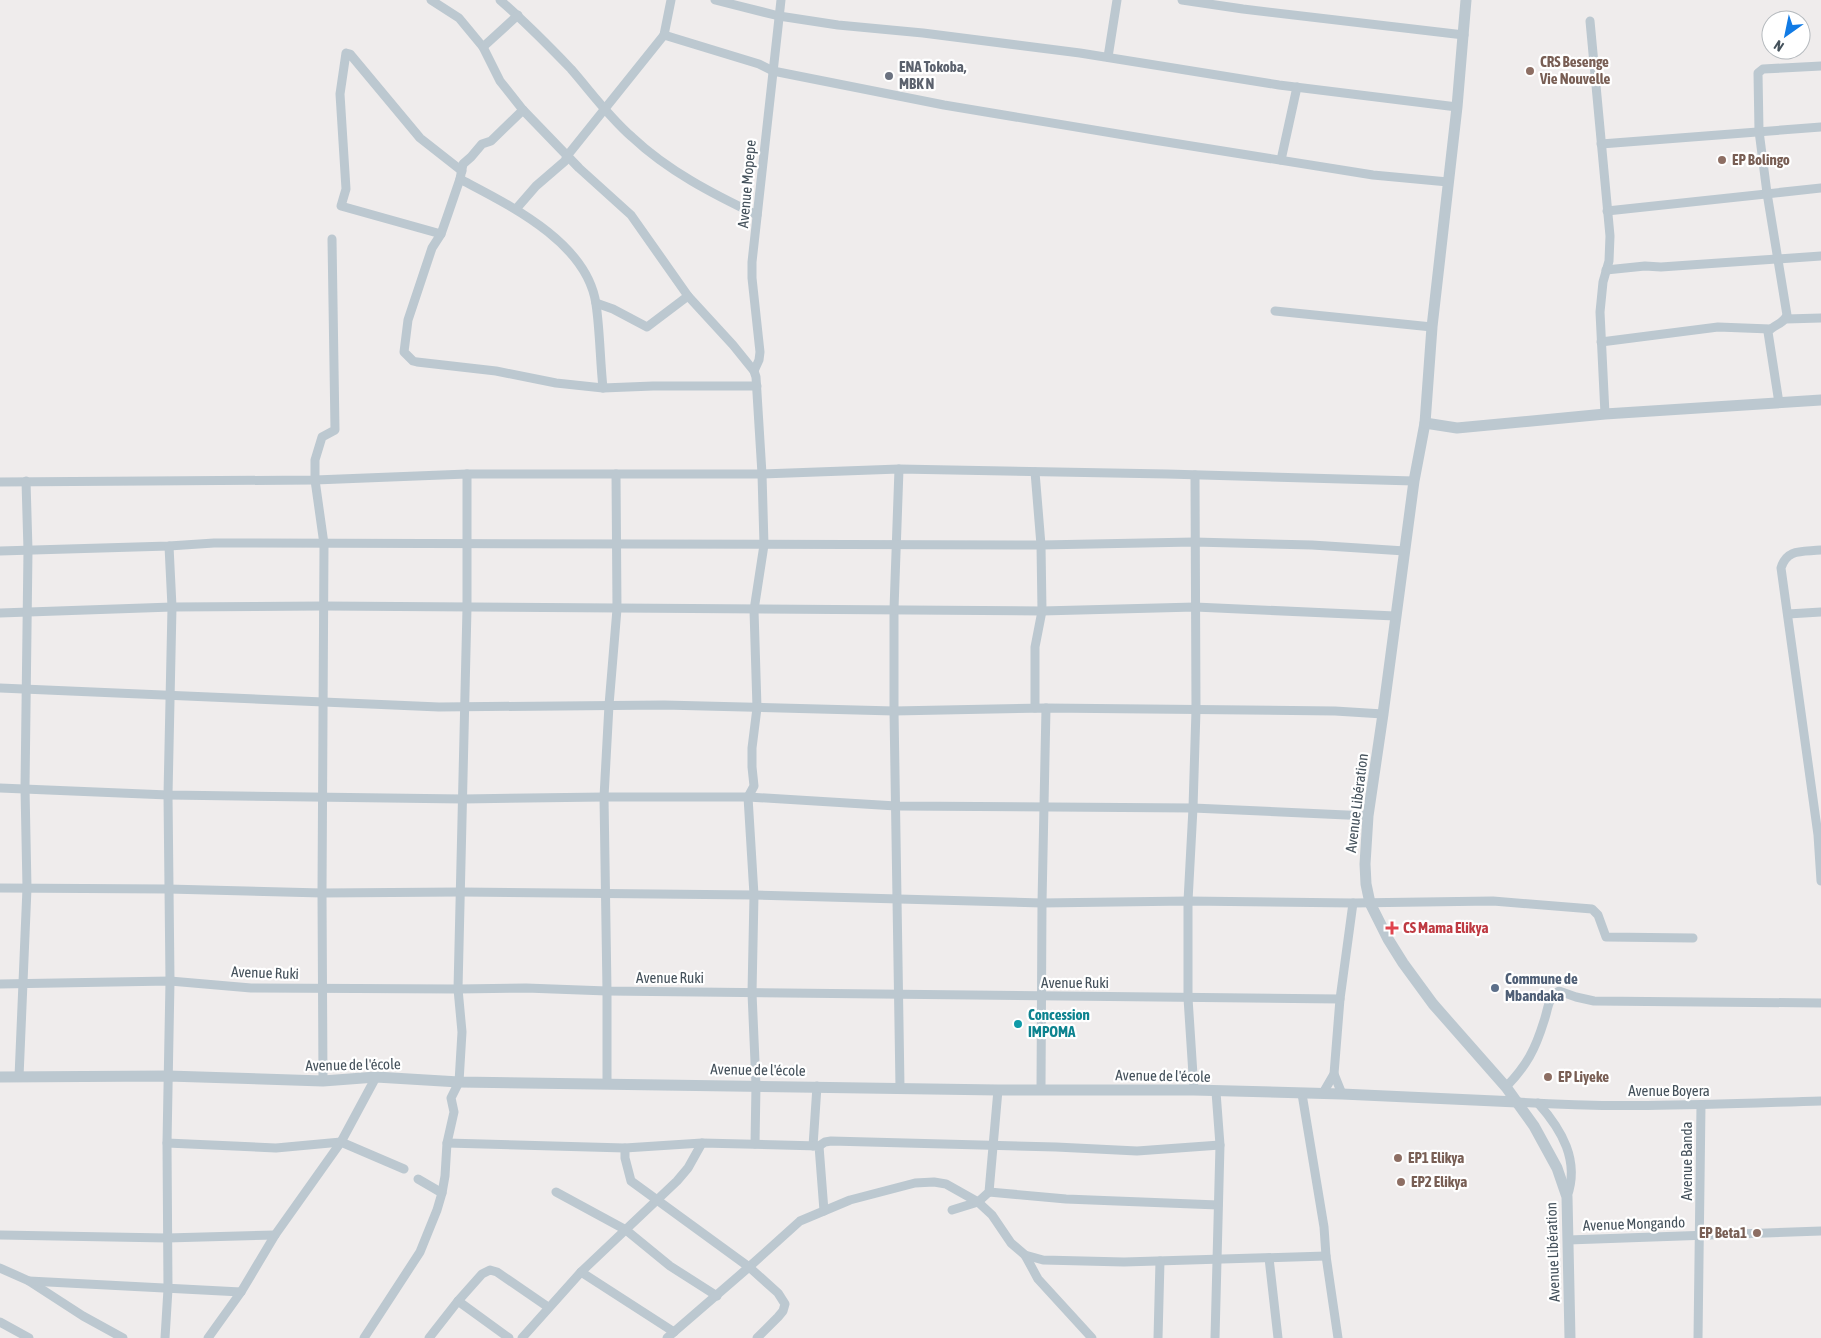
<svg xmlns="http://www.w3.org/2000/svg" width="1821" height="1338" viewBox="0 0 1821 1338" font-family="'Asap Condensed',sans-serif">
<style>
.lines{fill:none;stroke-linecap:round;stroke-linejoin:round}
.minor{stroke:#bcc8d0;stroke-width:9}
.tertiary{stroke:#bcc8d0;stroke-width:11}
.education-dot{fill:#8d6e63;stroke:#fff;stroke-width:2}
.worship-dot{fill:#6b7280;stroke:#fff;stroke-width:2}
.health-dot{fill:#e0444e;stroke:#fff;stroke-width:2}
.service-dot{fill:#5c6f8a;stroke:#fff;stroke-width:2}
.culture-dot{fill:#0f9aa8;stroke:#fff;stroke-width:2}
.labels{text-anchor:middle;stroke-width:4.5;stroke-linejoin:round;paint-order:stroke}
.education-label{font-size:15px;font-weight:bold;fill:#785e54;stroke:#fff;text-anchor:start}
.worship-label{font-size:15px;font-weight:bold;fill:#5b616d;stroke:#fff;text-anchor:start}
.street-label{font-size:15px;fill:#44515b;stroke:#fff}
.health-label{font-size:15px;font-weight:bold;fill:#be3a42;stroke:#fff;text-anchor:start}
.service-label{font-size:15px;font-weight:bold;fill:#4e5e75;stroke:#fff;text-anchor:start}
.culture-label{font-size:15px;font-weight:bold;fill:#0d838f;stroke:#fff;text-anchor:start}
</style>
<rect width="100%" height="100%" fill="#efecec"/>
<g class="lines">
<g class="minor">
<polyline points="431,0 459,18 483,47 500,81 523,110 579,168 631,215 688,296 733,345 754,371 756,377 762,474 764,545 754,610 757,708 752,748 752,767 754,786 748,797 754,895 752,993 756,1085 755,1144"/>
<path d="M 500,0 C 524,21 549,46 571,69 C 591,92 609,117 632,137 C 668,171 713,194 757,215"/>
<polyline points="715,0 779,16 838,25 923,33 1080,53 1279,85 1457,107"/>
<polyline points="1182,0 1243,9 1464,35"/>
<polyline points="1590,21 1610,236 1609,261 1603,282 1600,312 1605,414"/>
<polyline points="664,35 671,0"/>
<polyline points="483,47 518,15"/>
<polyline points="1108,57 1117,0"/>
<polyline points="523,110 491,141 482,144 471,157 463,164 460,179 448,214 441,234 432,248 408,320 404,352 413,361 417,362 496,371 556,383 603,388 653,386 757,386"/>
<polyline points="1601,144 1821,127"/>
<polyline points="1281,160 1297,87"/>
<path d="M 460,179 C 509,205 587,242 596,304 C 600,331 600,360 603,388"/>
<polyline points="516,209 536,186 565,161 567,156 664,35 759,64 773,71 944,105 1154,140 1373,175 1448,182"/>
<polyline points="1607,211 1821,188"/>
<polyline points="441,234 341,206 346,189 340,94 346,53 350,54 420,138 462,171"/>
<polyline points="1606,270 1645,266 1661,267 1821,256"/>
<polyline points="596,303 613,309 647,327 688,296"/>
<polyline points="1275,311 1432,327"/>
<polyline points="1786,319 1821,318"/>
<polyline points="1601,342 1718,327 1770,329"/>
<polyline points="754,371 759,360 760,352 752,278 752,262 781,0"/>
<path d="M 1779,403 L 1768,332 C 1773,325 1784,324 1787,315 L 1767,193 L 1759,131 L 1758,73 L 1763,69 L 1821,66"/>
<polyline points="899,469 894,609 894,711 900,1087"/>
<polyline points="1035,472 1041,545 1042,611 1035,647 1035,708"/>
<polyline points="0,482 315,480 467,474 762,474 899,469 1167,474 1414,481"/>
<path d="M 1821,550 C 1803,552 1787,548 1781,568 L 1818,835 L 1821,881"/>
<polyline points="0,551 169,546 214,543 1041,545 1194,542 1312,545 1405,551"/>
<polyline points="0,613 172,607 323,606 1042,611 1195,607 1395,616"/>
<polyline points="1788,614 1821,612"/>
<polyline points="0,688 439,707 664,705 894,711 1046,708 1335,711 1383,714"/>
<polyline points="0,788 168,795 463,799 604,797 748,797 896,806 1193,808 1368,816"/>
<polyline points="0,888 168,889 322,893 461,892 754,895 1042,903 1188,901 1353,903 1493,901 1592,909 1598,915 1606,937 1693,938"/>
<polyline points="0,984 170,981 251,988 458,989 526,988 607,991 1340,999"/>
<polyline points="1334,1074 1342,1094"/>
<polyline points="19,1077 27,888 25,788 28,550 26,481"/>
<polyline points="323,1081 322,893 324,544 315,480 315,460 322,437 335,430 332,239"/>
<polyline points="607,1084 607,991 604,797 609,705 617,609 616,474"/>
<path d="M 1506,1087 C 1527,1065 1535,1050 1544,1021 C 1548,1010 1548,996 1559,991 L 1576,997 L 1594,1001 L 1821,1003"/>
<polyline points="1041,1089 1042,903 1046,708"/>
<polyline points="1194,1090 1188,998 1188,901 1193,808 1196,710 1195,475"/>
<polyline points="1323,1093 1334,1074 1340,999 1353,903"/>
<polyline points="1302,1094 1324,1227 1326,1256 1338,1338"/>
<path d="M 1517,1102 C 1618,1109 1720,1104 1821,1101"/>
<path d="M 1538,1103 C 1562,1130 1580,1161 1567,1197"/>
<polyline points="167,1143 276,1148 341,1142 404,1169"/>
<polyline points="447,1143 625,1148"/>
<polyline points="813,1146 817,1086"/>
<polyline points="819,1146 825,1142 831,1141 1056,1147 1137,1151 1220,1145"/>
<polyline points="418,1179 442,1193"/>
<polyline points="556,1192 626,1230 670,1266 717,1296"/>
<polyline points="989,1192 1066,1199 1218,1205"/>
<polyline points="952,1210 978,1202 989,1192 998,1090"/>
<polyline points="0,1235 167,1238 275,1235"/>
<polyline points="1568,1240 1821,1231"/>
<polyline points="1025,1255 1038,1279 1092,1338"/>
<polyline points="1269,1258 1278,1338"/>
<polyline points="0,1268 29,1281 83,1316 123,1338"/>
<polyline points="581,1272 674,1332"/>
<polyline points="29,1281 241,1292"/>
<polyline points="458,1301 509,1338"/>
<polyline points="0,1322 29,1338"/>
<polyline points="165,1338 168,1289 167,1143 170,981 168,795 172,607 169,546"/>
<polyline points="208,1338 241,1292 275,1235 341,1142 376,1077"/>
<polyline points="364,1338 420,1252 437,1210 442,1193 445,1176 447,1143 454,1112 451,1098 459,1082 462,1032 458,989 467,608 467,474"/>
<polyline points="429,1338 458,1301 482,1274 490,1270 497,1272 548,1307"/>
<polyline points="522,1338 581,1272 677,1181 688,1168 702,1143"/>
<polyline points="667,1338 749,1267 800,1221 850,1200 915,1183 934,1182 946,1184 978,1202 992,1215 1011,1243 1025,1255 1043,1260 1124,1262 1326,1256"/>
<polyline points="757,1338 778,1317 783,1311 785,1304 778,1293 749,1267 631,1181 625,1158 625,1148 702,1143 819,1146 824,1211"/>
<polyline points="1158,1338 1160,1261"/>
<polyline points="1215,1338 1220,1145 1216,1092"/>
<polyline points="1698,1338 1701,1105"/>
</g>
<g class="tertiary">
<polyline points="1466,0 1457,107 1432,327 1425,423 1414,481 1383,714 1368,816 1365,864 1366,884 1370,903 1388,939 1403,963 1433,1004 1506,1087 1534,1126 1557,1168 1567,1197 1570,1338"/>
<polyline points="1425,423 1457,428 1605,414 1821,400"/>
<polyline points="0,1077 168,1076 323,1081 376,1077 459,1082 998,1090 1194,1090 1342,1094 1517,1102"/>
</g>
</g>
<g class="education-dot">
<circle cx="1530" cy="71" r="5"/>
<circle cx="1722" cy="160" r="5"/>
<circle cx="1548" cy="1077" r="5"/>
<circle cx="1398" cy="1158" r="5"/>
<circle cx="1401" cy="1182" r="5"/>
<circle cx="1757" cy="1233" r="5"/>
</g>
<circle class="worship-dot" cx="889" cy="76" r="5"/>
<path class="health-dot" d="M1389.5 920.5h5v5h5v5h-5v5h-5v-5h-5v-5h5z"/>
<circle class="service-dot" cx="1495" cy="988" r="5"/>
<circle class="culture-dot" cx="1018" cy="1024" r="5"/>
<g class="labels">
<g class="education-label">
<text x="1540" y="67">CRS Besenge<tspan x="1540" dy="17">Vie Nouvelle</tspan></text>
<text x="1732" y="165">EP Bolingo</text>
<text x="1558" y="1082">EP Liyeke</text>
<text x="1408" y="1163">EP1 Elikya</text>
<text x="1411" y="1187">EP2 Elikya</text>
<text x="1747" y="1238" text-anchor="end">EP Beta1</text>
</g>
<g class="worship-label">
<text x="899" y="72">ENA Tokoba,<tspan x="899" dy="17">MBK N</tspan></text>
</g>
<g class="street-label">
<text transform="translate(747 184) rotate(-85)" y="5">Avenue Mopepe</text>
<text transform="translate(1357 803) rotate(-83)" y="5">Avenue Libération</text>
<text transform="translate(265 973) rotate(2)" y="5">Avenue Ruki</text>
<text x="670" y="983">Avenue Ruki</text>
<text x="1075" y="988">Avenue Ruki</text>
<text transform="translate(353 1065) rotate(-1)" y="5">Avenue de l'école</text>
<text transform="translate(758 1070) rotate(1)" y="5">Avenue de l'école</text>
<text transform="translate(1163 1076) rotate(1)" y="5">Avenue de l'école</text>
<text x="1669" y="1096">Avenue Boyera</text>
<text transform="translate(1687 1161) rotate(-90)" y="5">Avenue Banda</text>
<text transform="translate(1634 1224) rotate(-2)" y="5">Avenue Mongando</text>
<text transform="translate(1553 1252) rotate(-92)" y="5">Avenue Libération</text>
</g>
<g class="health-label">
<text x="1403" y="933">CS Mama Elikya</text>
</g>
<g class="service-label">
<text x="1505" y="984">Commune de<tspan x="1505" dy="17">Mbandaka</tspan></text>
</g>
<g class="culture-label">
<text x="1028" y="1020">Concession<tspan x="1028" dy="17">IMPOMA</tspan></text>
</g>
</g>
<g transform="translate(1786 35) rotate(213)"><circle r="24" fill="#ffffff" stroke="#b4b9bd"/>
<path d="M0-4L9 19L0 12L-9 19Z" fill="#117be5"/>
<text y="-8" font-size="14" font-weight="bold" text-anchor="middle" fill="#44515b">N</text>
</g>
</svg>
